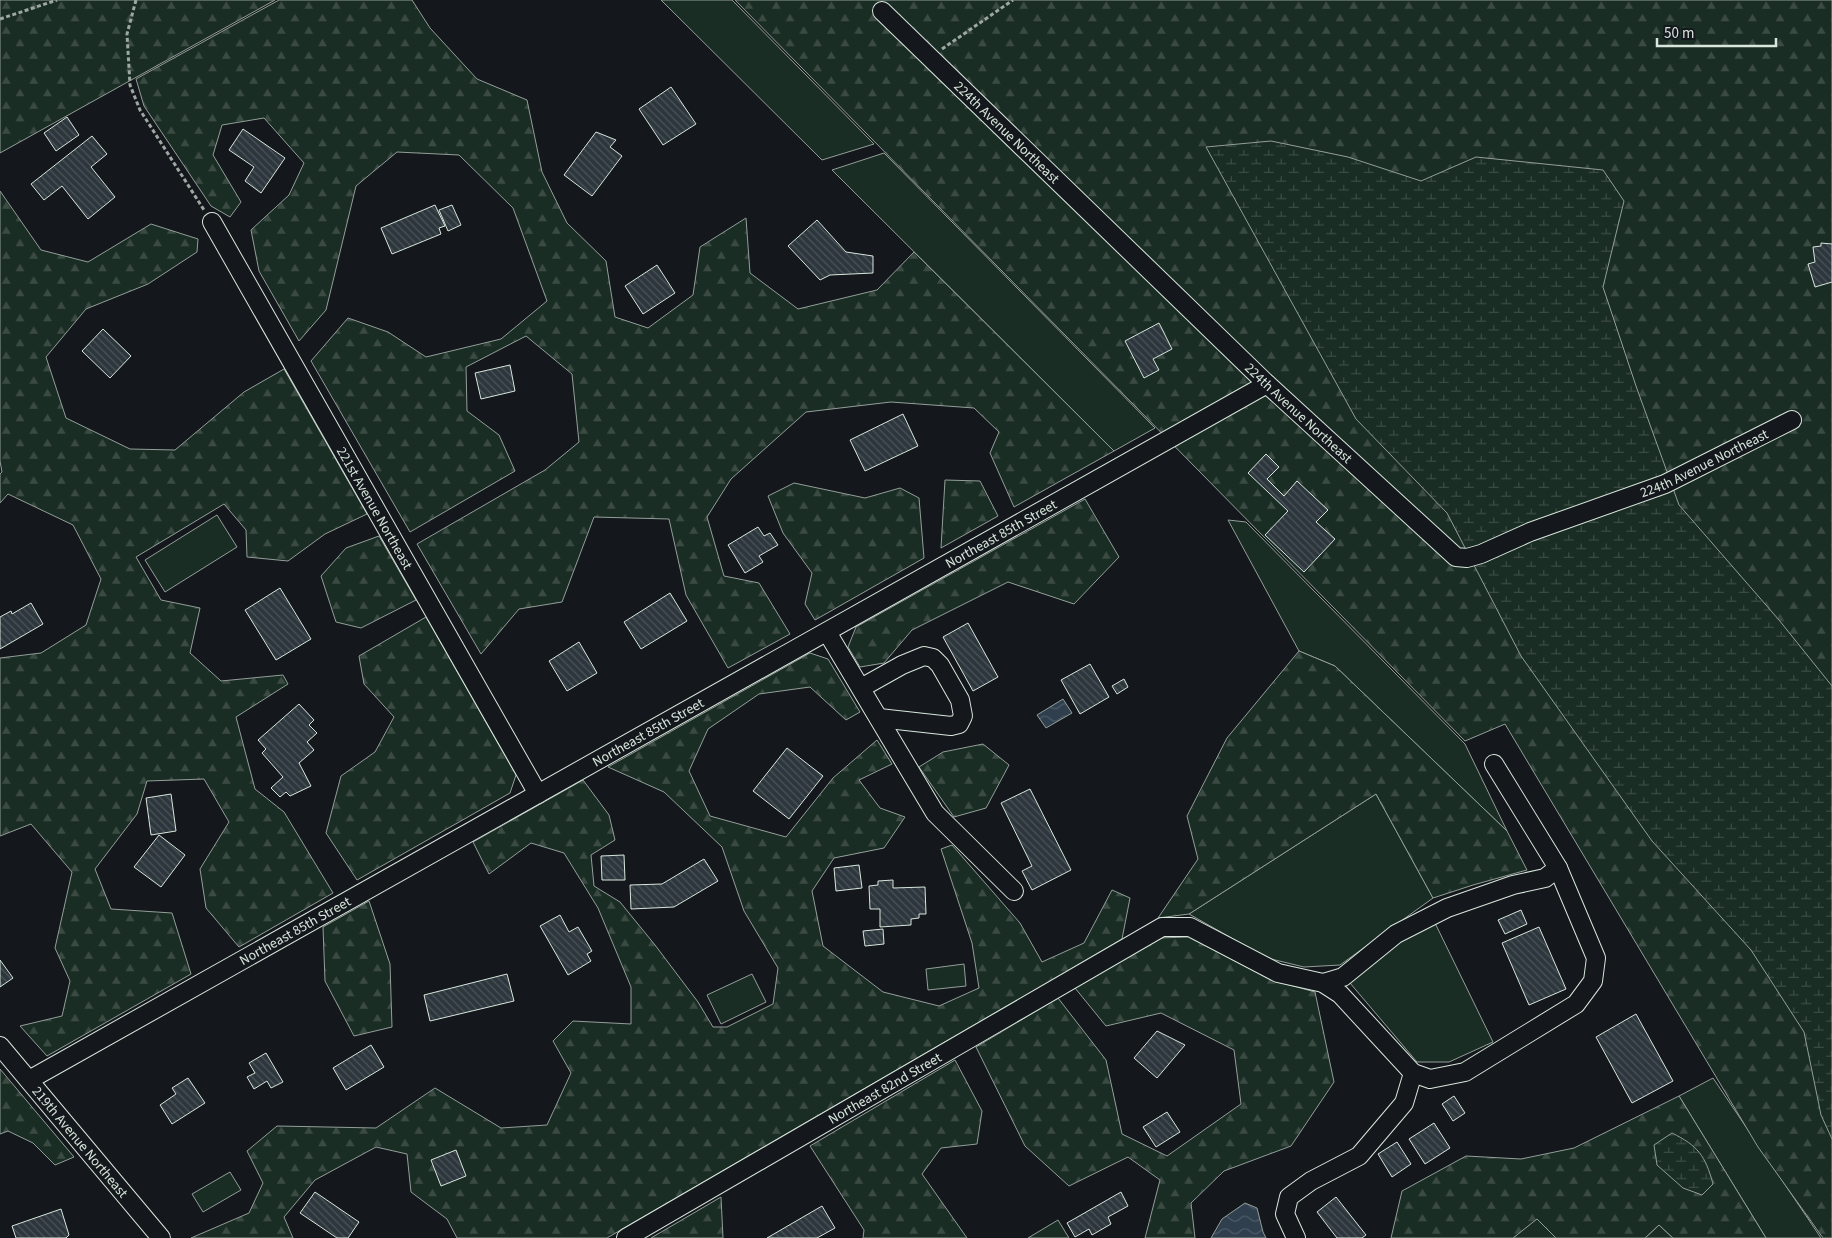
<svg xmlns="http://www.w3.org/2000/svg" width="1832" height="1238" viewBox="0 0 1832 1238" font-family="'Source Sans 3',sans-serif">
<style>
.grass{fill:#1a2d24;stroke:#939e99}
.forest{fill:url(#forest-firs);stroke:#939e99}
.wetland{fill:url(#wetland-marsh);stroke:#939e99}
.water{fill:url(#water-waves);stroke:#939e99}
.building{fill:url(#building-back-hatch);stroke:#d8e6dc}
.lines{fill:none;stroke-linecap:round;stroke-linejoin:round}
.minor-casing{stroke:#d8e6dc;stroke-width:20}
.path{stroke:#9da8a2;stroke-width:3;stroke-dasharray:4 2.5;stroke-linecap:butt}
.minor{stroke:#14181c;stroke-width:18}
.labels{text-anchor:middle;stroke-width:4;stroke-linejoin:round;paint-order:stroke}
.street-label{font-size:14px;fill:#d8e6dc;stroke:#14181c}
</style>
<defs>
<pattern id="forest-firs" width="22" height="20" patternUnits="userSpaceOnUse" patternTransform="scale(1.25)"><rect width="22" height="20" fill="#1a2d24"/><path d="M5 1l3.5 6h-7zM16 11l3.5 6h-7z" fill="#3b4b43"/></pattern>
<pattern id="wetland-marsh" width="20" height="14" patternUnits="userSpaceOnUse" patternTransform="scale(1.25)"><rect width="20" height="14" fill="#1a2d24"/><path d="M1 5h8M5 5V1M11 12h8M15 12V8" fill="none" stroke="#3b4b43"/></pattern>
<pattern id="water-waves" width="16" height="10" patternUnits="userSpaceOnUse" patternTransform="scale(1.25)"><rect width="16" height="10" fill="#2f3f4d"/><path d="M0 5q4-4 8 0t8 0" fill="none" stroke="#4c5b66"/></pattern>
<pattern id="building-back-hatch" width="6" height="6" patternUnits="userSpaceOnUse" patternTransform="scale(1.25)"><rect width="6" height="6" fill="#2c363c"/><path d="M-1 5l2 2M0 0l6 6M5-1l2 2" fill="none" stroke="#4a5358"/></pattern>
</defs>
<rect width="100%" height="100%" fill="#14181c"/>
<g class="grass">
<polygon points="661,0 732,0 874,144 822,160"/>
<polygon points="884,153 1155,428 1114,451 832,170"/>
<polygon points="217,515 237,547 165,592 145,560"/>
<polygon points="1228,520 1246,522 1465,744 1507,831 1335,666 1299,651"/>
<polygon points="1376,794 1433,898 1340,965 1304,967 1267,958 1189,914"/>
<polygon points="1435,923 1493,1042 1449,1062 1417,1062 1350,983 1404,937"/>
<polygon points="964,964 966,986 928,990 926,969"/>
<polygon points="752,974 766,1002 721,1024 707,995"/>
<polygon points="1713,1078 1821,1238 1766,1238 1679,1096"/>
<polygon points="230,1172 241,1190 203,1212 192,1194"/>
<polygon points="1537,1218 1556,1238 1513,1238"/>
<polygon points="1058,1220 1069,1238 1028,1238"/>
<polygon points="1659,1225 1673,1238 1645,1238"/>
</g>
<g class="forest">
<polygon points="0,0 275,0 0,153"/>
<polygon points="279,0 412,0 430,28 477,79 527,100 542,172 567,223 606,261 615,317 648,328 693,295 700,247 746,218 750,273 798,309 877,290 914,252 1114,451 1014,507 990,453 999,432 974,408 891,402 806,412 731,479 707,517 724,576 759,583 790,634 728,668 686,595 669,519 594,517 562,602 519,609 481,654 417,544 545,470 579,442 572,374 526,336 466,367 467,411 499,435 515,471 410,532 311,361 348,318 388,332 426,357 501,339 547,301 513,208 459,155 397,152 356,186 326,310 299,341 259,271 251,230 289,195 304,163 264,118 222,125 213,155 241,202 230,217 211,206 144,106 136,79"/>
<polygon points="735,0 1832,0 1832,1238 1823,1238 1758,1147 1505,724 1465,741"/>
<polygon points="0,191 41,250 88,262 151,224 198,239 197,252 148,284 86,309 46,357 66,418 130,449 175,450 244,392 284,369 367,514 325,534 288,561 247,557 246,530 224,504 136,557 161,600 200,608 190,653 221,681 283,675 288,684 236,717 255,789 284,812 333,893 239,947 206,908 200,869 229,822 204,779 147,781 137,814 95,869 111,909 172,913 191,974 47,1056 20,1026 62,1016 70,981 55,948 72,872 31,824 0,836 0,658 41,653 86,625 101,579 73,525 8,494 0,503 0,474 2,472 0,461"/>
<polygon points="945,480 980,481 998,516 941,548"/>
<polygon points="794,483 865,498 900,488 919,498 924,558 815,620 805,604 812,573 783,533 768,496"/>
<polygon points="1085,499 1119,557 1074,604 1008,582 912,630 884,663 860,667 848,647 856,627"/>
<polygon points="379,536 416,600 361,628 336,622 321,576 346,548"/>
<polygon points="426,617 516,775 510,793 357,880 326,833 341,776 375,752 394,717 364,684 359,656"/>
<polygon points="1299,651 1335,666 1507,831 1527,870 1473,885 1433,898 1376,794 1189,914 1158,918 1198,859 1187,816 1227,738"/>
<polygon points="810,653 828,659 860,712 846,720 810,687 759,694 708,729 689,771 710,816 786,837 833,778 877,740 892,764 859,780 880,808 905,817 884,848 834,858 812,891 823,946 883,992 939,1006 979,988 972,943 941,849 952,845 1020,923 1042,962 1084,943 1112,890 1130,898 1122,939 607,1238 457,1238 447,1219 411,1192 407,1154 376,1147 315,1180 284,1217 293,1238 191,1238 249,1213 263,1183 247,1151 277,1126 376,1128 435,1088 501,1128 547,1125 571,1073 553,1041 573,1021 631,1024 631,987 598,908 564,853 531,843 489,874 473,842 583,780 609,815 615,840 591,855 594,886 620,902 655,945 698,1002 713,1027 727,1027 773,1004 778,968 744,911 722,847 664,792 608,767"/>
<polygon points="983,744 1009,765 986,808 954,817 919,767 943,752"/>
<polygon points="369,901 390,964 392,1027 354,1036 325,981 323,927"/>
<polygon points="1188,937 1272,980 1315,992 1334,1082 1291,1146 1224,1171 1191,1203 1195,1238 1145,1238 1160,1180 1128,1157 1069,1186 1025,1146 976,1047 1058,998 1106,1060 1122,1134 1167,1156 1241,1104 1234,1050 1161,1013 1106,1026 1075,988 1159,938"/>
<polygon points="955,1060 982,1111 977,1144 941,1148 922,1174 967,1238 863,1238 864,1230 810,1146"/>
<polygon points="0,1069 74,1157 55,1165 33,1143 8,1131 0,1134"/>
<polygon points="1679,1096 1766,1238 1673,1238 1659,1225 1645,1238 1556,1238 1537,1219 1513,1238 1391,1238 1402,1191 1466,1156 1521,1159 1574,1148"/>
<polygon points="721,1197 723,1238 651,1238"/>
</g>
<g class="wetland">
<polygon points="1271,141 1348,157 1421,181 1476,157 1603,170 1624,201 1603,287 1636,386 1679,505 1779,620 1832,686 1832,1139 1821,1115 1804,1032 1751,950 1652,841 1521,656 1447,513 1356,419 1206,147"/>
<path d="M 1672,1133 C 1698,1146 1705,1155 1713,1184 L 1702,1195 L 1683,1188 L 1657,1165 L 1654,1145 Z"/>
</g>
<g class="water">
<polygon points="1063,699 1072,713 1046,728 1037,715"/>
<polygon points="1245,1203 1257,1208 1263,1232 1266,1238 1211,1238 1222,1219"/>
</g>
<g class="building">
<polygon points="671,87 696,124 663,145 639,109"/>
<polygon points="67,117 79,135 56,151 44,133"/>
<polygon points="243,129 285,158 261,193 245,181 254,167 229,150"/>
<polygon points="596,132 616,140 610,147 622,156 592,196 564,175"/>
<polygon points="92,136 107,154 91,167 115,197 88,219 62,186 44,200 31,184"/>
<polygon points="435,205 445,226 439,228 441,234 392,254 381,228"/>
<polygon points="452,205 461,225 448,231 439,210"/>
<polygon points="817,220 846,252 873,256 873,273 830,275 820,280 788,246"/>
<polygon points="1821,243 1832,244 1832,282 1815,287 1808,264 1815,262 1813,247 1821,246"/>
<polygon points="657,265 675,293 643,314 625,286"/>
<polygon points="1159,323 1172,349 1153,359 1159,370 1144,378 1125,341"/>
<polygon points="103,329 131,356 110,378 82,351"/>
<polygon points="510,365 515,391 481,399 475,373"/>
<polygon points="903,414 918,446 865,471 850,440"/>
<polygon points="1266,454 1279,467 1267,479 1284,496 1297,481 1328,510 1316,522 1335,539 1304,572 1265,535 1288,511 1248,473"/>
<polygon points="758,527 764,536 770,533 778,545 759,556 763,562 745,573 728,545"/>
<polygon points="280,588 311,639 276,660 245,610"/>
<polygon points="670,593 687,621 641,649 624,622"/>
<polygon points="31,603 43,624 0,649 0,617 11,611 12,614"/>
<polygon points="968,623 998,677 973,691 943,637"/>
<polygon points="579,642 597,673 567,691 549,661"/>
<polygon points="1090,664 1109,697 1080,714 1061,680"/>
<polygon points="1124,679 1128,687 1117,694 1112,686"/>
<polygon points="299,704 314,720 309,725 317,733 307,742 314,750 299,763 311,786 290,796 286,792 280,797 271,788 283,777 262,753 266,749 258,740"/>
<polygon points="787,748 823,776 789,819 753,791"/>
<polygon points="1030,789 1071,870 1032,890 1022,871 1032,866 1001,803"/>
<polygon points="171,794 176,831 151,835 146,798"/>
<polygon points="159,835 185,855 161,887 134,867"/>
<polygon points="624,855 625,880 602,880 601,856"/>
<polygon points="704,859 718,881 674,907 631,909 630,885 662,884"/>
<polygon points="859,865 862,888 836,891 834,868"/>
<polygon points="893,880 893,888 925,887 926,914 919,914 919,918 911,919 911,925 880,927 880,909 870,909 869,886 878,885 878,881"/>
<polygon points="1521,910 1527,924 1505,934 1498,920"/>
<polygon points="560,915 569,932 578,927 592,951 587,954 591,961 568,975 540,926"/>
<polygon points="1539,927 1566,989 1529,1005 1502,943"/>
<polygon points="883,929 884,944 865,946 863,931"/>
<polygon points="0,960 13,978 0,987"/>
<polygon points="507,974 514,1001 430,1021 424,995"/>
<polygon points="1636,1014 1673,1081 1632,1103 1596,1037"/>
<polygon points="1157,1031 1185,1045 1157,1078 1134,1058"/>
<polygon points="371,1045 384,1067 346,1090 333,1068"/>
<polygon points="266,1053 283,1082 271,1088 267,1081 254,1089 247,1077 255,1073 249,1063"/>
<polygon points="188,1078 205,1103 172,1124 160,1105 176,1094 172,1088"/>
<polygon points="1454,1096 1465,1113 1453,1121 1442,1104"/>
<polygon points="1167,1112 1180,1132 1156,1147 1143,1127"/>
<polygon points="1434,1123 1450,1148 1425,1164 1409,1139"/>
<polygon points="1397,1142 1411,1164 1392,1177 1378,1154"/>
<polygon points="456,1150 466,1176 441,1186 431,1160"/>
<polygon points="315,1192 359,1222 348,1238 337,1238 300,1213"/>
<polygon points="1121,1192 1128,1206 1108,1217 1111,1224 1092,1235 1089,1229 1075,1237 1067,1223"/>
<polygon points="1336,1197 1366,1235 1362,1238 1337,1238 1317,1212"/>
<polygon points="822,1206 835,1228 817,1238 767,1238"/>
<polygon points="61,1209 69,1235 66,1238 16,1238 12,1226"/>
</g>
<g class="lines">
<defs>
<g id="minor">
<path id="s1" d="M 882,11 L 1267,384 L 1456,557 L 1467,558 L 1481,554 L 1530,532 L 1665,484 L 1792,420"/>
<path id="s2" d="M 212,222 L 538,794"/>
<polyline points="827,632 935,813 1014,891"/>
<polyline points="861,688 902,665 924,656 933,658 940,665 960,700 963,716 959,724 951,726 879,718"/>
<polyline points="1323,983 1343,977 1396,934 1447,908 1513,885 1545,878 1558,868 1494,764"/>
<path id="s3" d="M 0,1046 L 161,1238"/>
<path id="s4" d="M 29,1080 L 1267,384"/>
<path id="s5" d="M 626,1238 L 1162,927 L 1190,927 L 1278,973 L 1323,983 L 1340,994 L 1413,1073 L 1430,1079 L 1465,1072 L 1576,1004 L 1593,981 L 1596,958 L 1558,868"/>
<polyline points="1296,1238 1285,1214 1289,1197 1311,1181 1359,1156 1404,1103 1413,1073"/>
</g>
</defs>
<use href="#minor" class="minor-casing"/>
<g class="path">
<polyline points="136,0 127,34 130,85 140,110 204,210"/>
<polyline points="0,19 57,0"/>
<polyline points="942,49 1013,0"/>
</g>
<use href="#minor" class="minor"/>
</g>
<g class="labels">
<g class="street-label">
<text dy="5" stroke="none"><textPath href="#s1" startOffset="174">224th Avenue Northeast</textPath></text>
<text dy="5" stroke="none"><textPath href="#s1" startOffset="579">224th Avenue Northeast</textPath></text>
<text dy="5" stroke="none"><textPath href="#s1" startOffset="1059">224th Avenue Northeast</textPath></text>
<text dy="5" stroke="none"><textPath href="#s2" startOffset="329">221st Avenue Northeast</textPath></text>
<text dy="5" stroke="none"><textPath href="#s4" startOffset="1115">Northeast 85th Street</textPath></text>
<text dy="5" stroke="none"><textPath href="#s4" startOffset="710">Northeast 85th Street</textPath></text>
<text dy="5" stroke="none"><textPath href="#s4" startOffset="305">Northeast 85th Street</textPath></text>
<text dy="5" stroke="none"><textPath href="#s5" startOffset="299">Northeast 82nd Street</textPath></text>
<text dy="5" stroke="none"><textPath href="#s3" startOffset="125">219th Avenue Northeast</textPath></text>
</g>
</g>
<path d="M1657 38v8h119v-8" fill="none" stroke="#d8e6dc" stroke-width="2.5"/>
<text x="1664" y="38" font-size="15" fill="#d8e6dc" stroke="#14181c" stroke-width="4" paint-order="stroke">50 m</text>
</svg>
